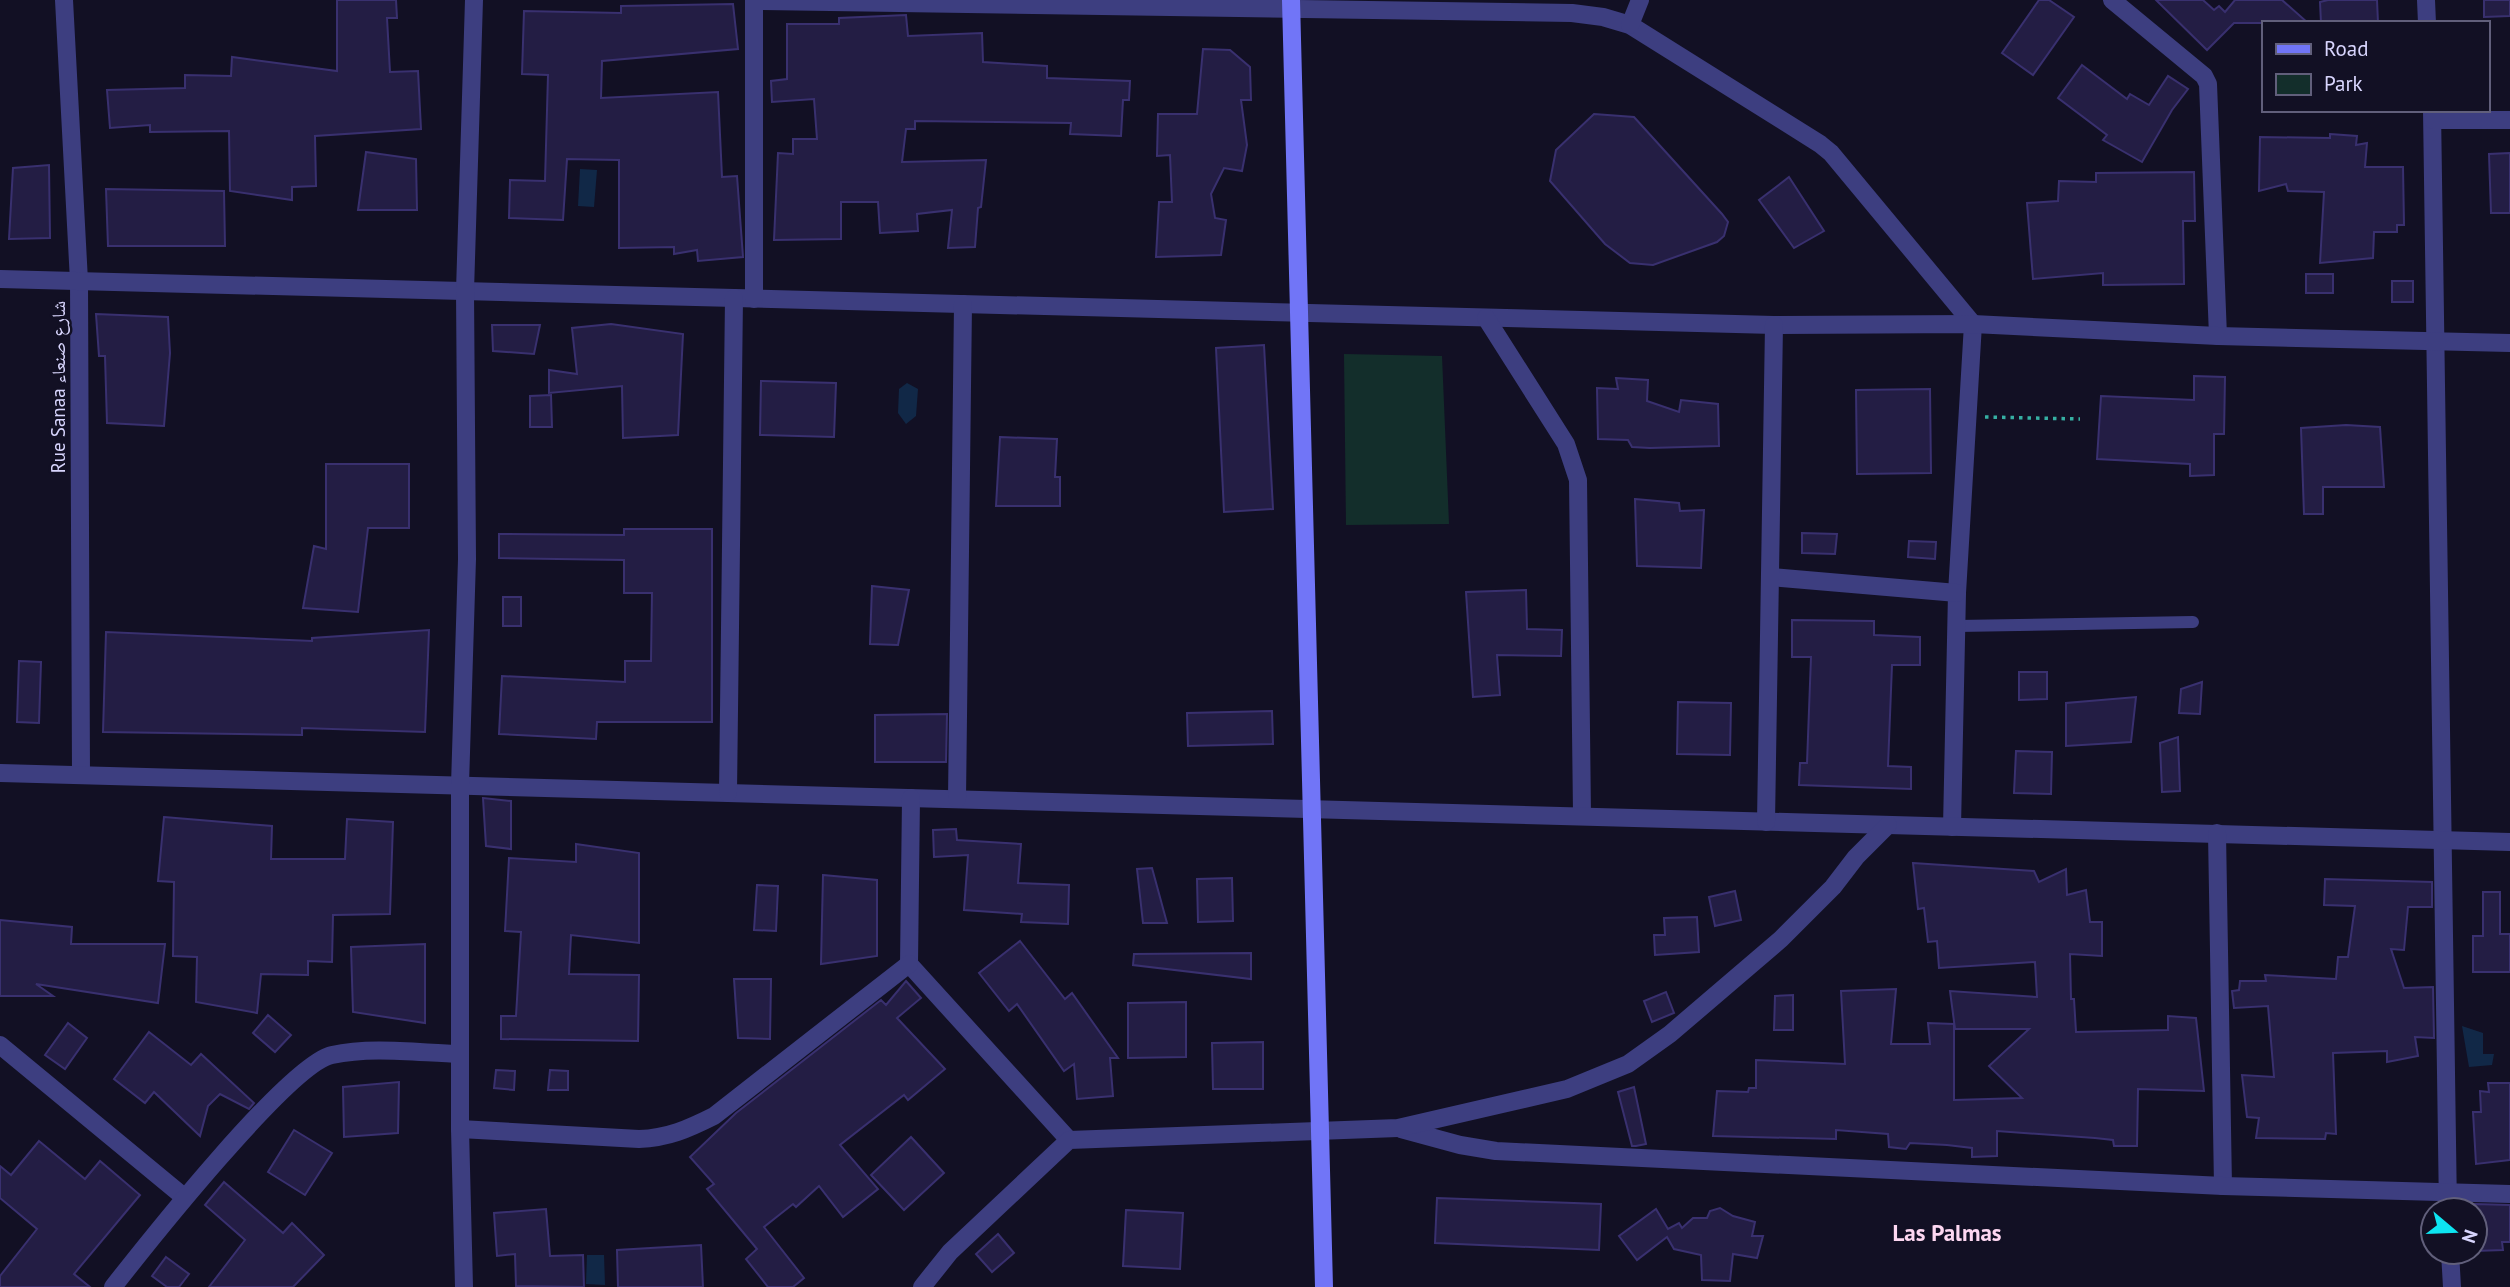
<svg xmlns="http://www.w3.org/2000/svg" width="2510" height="1287" viewBox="0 0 2510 1287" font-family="'PT Sans','Noto Naskh Arabic',sans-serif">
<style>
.green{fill:#132e2b}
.water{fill:#112847}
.building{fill:#231d44;stroke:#39306f;stroke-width:2}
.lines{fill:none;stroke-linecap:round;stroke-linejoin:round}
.path{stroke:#36b0a3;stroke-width:3.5;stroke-dasharray:3.5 5;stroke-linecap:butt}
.service{stroke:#3d3e80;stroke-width:12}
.minor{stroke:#3d3e80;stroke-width:18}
.secondary{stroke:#7175f7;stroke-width:18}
.labels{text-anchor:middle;stroke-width:5;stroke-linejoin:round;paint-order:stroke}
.street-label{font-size:19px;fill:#d8d5fd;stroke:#121024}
.quarter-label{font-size:23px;font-weight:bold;fill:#fdd7f1;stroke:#121024}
</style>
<rect width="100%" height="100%" fill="#121024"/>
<polygon class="green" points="1344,354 1442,356 1449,524 1346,525"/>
<g class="water">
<polygon points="580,169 597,170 594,207 578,206"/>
<polygon points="907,383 918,389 916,416 906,424 898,413 899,389"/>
<polygon points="2462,1026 2483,1033 2483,1054 2494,1054 2492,1065 2469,1067"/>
<polygon points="587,1255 604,1255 605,1285 586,1284"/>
</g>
<g class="building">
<polygon points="337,0 396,0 397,18 387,18 390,72 418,71 421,129 315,136 316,186 292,187 292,200 230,191 229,131 150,132 150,125 110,128 107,90 185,88 185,75 231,76 232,57 337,71"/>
<polygon points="2039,0 2049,0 2074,17 2033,75 2002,53"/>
<polygon points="2156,0 2203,0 2214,10 2219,6 2225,12 2235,0 2282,0 2308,23 2234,23 2207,50"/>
<polygon points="2328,0 2377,0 2378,23 2321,23 2320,2"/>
<polygon points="2484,0 2510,0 2510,16 2484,17"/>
<polygon points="733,4 738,49 602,61 601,98 718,92 722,177 737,176 743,257 698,261 697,250 674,254 674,247 619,248 619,160 567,159 563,220 509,218 510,180 545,181 548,75 522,74 524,11 621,13 621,6"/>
<polygon points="906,15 908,36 982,33 983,62 1047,66 1047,78 1130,81 1129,100 1123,100 1121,136 1070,134 1071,123 915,121 915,129 906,129 902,162 986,160 981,207 978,208 975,247 948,248 952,210 917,214 918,231 880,233 878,202 841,202 841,239 774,240 778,153 793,154 793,139 817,139 814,99 772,102 771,81 787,79 787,24 839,24 839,18"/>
<polygon points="1203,49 1230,50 1250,67 1251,100 1241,100 1247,145 1242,171 1224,168 1211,194 1215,218 1226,220 1221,255 1156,257 1159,202 1172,202 1170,155 1157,156 1158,114 1197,114"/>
<polygon points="2082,65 2127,99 2130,94 2149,105 2168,76 2188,89 2172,110 2142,162 2103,140 2107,135 2058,98"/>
<polygon points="1594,114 1634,117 1722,214 1728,222 1724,236 1717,242 1653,265 1630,263 1605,244 1550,181 1556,150"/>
<polygon points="2330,134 2357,136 2356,145 2367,143 2365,167 2403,167 2404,225 2397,225 2397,232 2374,232 2373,258 2320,263 2324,192 2288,191 2286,184 2259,191 2260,137 2330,138"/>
<polygon points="366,152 416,159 417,210 358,210"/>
<polygon points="2510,153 2510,213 2491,213 2489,154"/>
<polygon points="49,165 50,238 9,239 13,168"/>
<polygon points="2194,172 2195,221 2183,221 2184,284 2103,285 2103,273 2033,279 2027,203 2058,201 2059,181 2096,182 2096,173"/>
<polygon points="1789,177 1824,231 1794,248 1759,200"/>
<polygon points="106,189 224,191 225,246 108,246"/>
<rect x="2306" y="274" width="27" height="19"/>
<rect x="2392" y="281" width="21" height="21"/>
<polygon points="96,314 168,317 170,353 164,426 107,423 105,356 99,356"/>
<polygon points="611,324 683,334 678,435 623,438 622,386 549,393 549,370 577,374 572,328"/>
<polygon points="492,325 540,325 534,354 493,351"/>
<polygon points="1264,345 1273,509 1224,512 1216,348"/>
<polygon points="2194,376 2225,377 2224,434 2214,434 2214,475 2190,476 2190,464 2097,459 2101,396 2194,400"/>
<polygon points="1616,378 1648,380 1647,401 1679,412 1681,400 1718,404 1719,446 1650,448 1632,447 1628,440 1598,439 1597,388 1618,389"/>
<polygon points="761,381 836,383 834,437 760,435"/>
<polygon points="1930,389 1931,473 1857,474 1856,390"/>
<polygon points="551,395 552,427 530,427 530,396"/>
<polygon points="2346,425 2380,427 2384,487 2323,487 2323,514 2304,514 2301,428"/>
<polygon points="1000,437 1057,439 1055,477 1060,477 1060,506 996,506"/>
<polygon points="326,464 409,464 409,528 368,528 358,612 303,608 314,546 326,549"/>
<polygon points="1635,499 1679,503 1680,511 1704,510 1701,568 1637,566"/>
<polygon points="624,529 712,529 712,722 597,722 596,739 499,734 502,676 625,682 625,661 651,661 652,593 624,593 624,560 499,558 499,534 624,535"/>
<polygon points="1802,533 1837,534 1835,554 1802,553"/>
<polygon points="1909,541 1936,542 1935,559 1908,557"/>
<polygon points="872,586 909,590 898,645 870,644"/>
<polygon points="1526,590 1527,629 1562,630 1561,656 1497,655 1500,695 1473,697 1466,592"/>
<rect x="503" y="597" width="18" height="29"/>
<polygon points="1792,620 1874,621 1874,635 1920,637 1920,665 1892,665 1888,766 1911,767 1911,789 1799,785 1800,763 1807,763 1811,657 1792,657"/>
<polygon points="429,630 425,732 302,728 302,735 103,732 106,632 312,641 312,638"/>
<polygon points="19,661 41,662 39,723 17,722"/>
<polygon points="2019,672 2047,672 2047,699 2019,700"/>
<polygon points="2202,682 2200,714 2179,713 2181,689"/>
<polygon points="2136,697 2131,742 2066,746 2066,703"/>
<polygon points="1678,702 1731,703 1730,755 1677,754"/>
<polygon points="1272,711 1273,744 1188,746 1187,713"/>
<polygon points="947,714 946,762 875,762 875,715"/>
<polygon points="2178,737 2180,791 2162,792 2160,743"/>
<polygon points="2016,751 2052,752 2051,794 2014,793"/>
<polygon points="483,798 511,801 511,849 486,846"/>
<polygon points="164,817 272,826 271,859 345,859 347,819 393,822 390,914 333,915 332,962 308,961 308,975 261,974 257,1013 196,1002 197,957 173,956 174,882 158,881"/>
<polygon points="956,829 957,840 1021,844 1018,883 1069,885 1068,924 1021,922 1022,914 964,910 968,855 934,857 933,830"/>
<polygon points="576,844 639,853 639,943 571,935 569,974 639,975 638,1041 501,1039 501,1016 516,1016 521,932 505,931 509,858 576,862"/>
<polygon points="1913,863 2034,871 2039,882 2066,869 2067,895 2086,890 2090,922 2102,922 2102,956 2070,954 2071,999 2074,999 2076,1032 2168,1030 2168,1016 2196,1018 2204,1091 2138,1089 2137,1146 2114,1146 2113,1140 2095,1138 1997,1131 1997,1156 1972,1157 1972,1148 1947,1145 1910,1143 1906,1149 1889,1147 1888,1134 1836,1130 1836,1139 1713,1136 1717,1091 1748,1092 1749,1088 1756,1088 1756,1060 1845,1064 1841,991 1896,989 1891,1044 1930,1044 1928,1023 1954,1024 1954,1100 2022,1098 1989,1066 2029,1029 1955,1029 1950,991 2037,997 2035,962 1939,968 1937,941 1928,942 1924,908 1918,909"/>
<polygon points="1152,868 1167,923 1143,923 1137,869"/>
<polygon points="823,875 877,880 877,956 821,964"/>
<polygon points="1232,878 1233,921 1198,922 1197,879"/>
<polygon points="2325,879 2432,882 2432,907 2408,907 2404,950 2391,949 2404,988 2433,987 2434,1038 2415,1037 2418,1056 2387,1062 2387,1051 2333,1053 2336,1134 2326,1133 2325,1139 2256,1138 2259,1118 2247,1117 2242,1075 2274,1077 2268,1006 2234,1008 2232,991 2239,990 2240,981 2266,981 2265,975 2336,979 2338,957 2348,957 2355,906 2324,905"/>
<polygon points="757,885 778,886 776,931 754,930"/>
<polygon points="1735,891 1741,920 1715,926 1709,897"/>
<polygon points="2483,892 2500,892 2500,934 2510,934 2510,972 2473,972 2473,936 2483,936"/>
<polygon points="1697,917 1699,952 1655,955 1654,935 1665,935 1664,918"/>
<polygon points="0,920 72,927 71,944 165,944 158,1003 36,984 53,996 0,996"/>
<polygon points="1020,941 1065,999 1072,993 1118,1058 1110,1058 1113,1096 1077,1099 1074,1064 1064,1071 1017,1004 1009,1011 979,973"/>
<polygon points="425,944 425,1023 353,1012 351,947"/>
<polygon points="1251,953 1251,979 1133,965 1134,954"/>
<polygon points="734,979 771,979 770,1039 738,1038"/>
<polygon points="906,981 921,998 897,1018 945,1069 908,1100 904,1095 840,1145 878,1189 843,1217 819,1186 796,1207 793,1204 764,1227 804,1278 793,1287 768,1287 746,1259 757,1249 707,1189 714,1184 690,1157 736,1113 881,1000 886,1005"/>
<polygon points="1666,992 1674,1013 1652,1022 1644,1001"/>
<polygon points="1793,995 1793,1030 1774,1030 1775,996"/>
<polygon points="1186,1002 1186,1057 1128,1058 1128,1003"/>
<polygon points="268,1015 291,1035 275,1052 253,1033"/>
<polygon points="68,1023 87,1038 65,1069 45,1055"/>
<polygon points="149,1032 191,1065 201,1054 254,1103 249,1109 220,1094 208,1106 200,1136 154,1092 145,1103 114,1079"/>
<polygon points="1263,1042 1263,1089 1213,1089 1212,1043"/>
<polygon points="496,1070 515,1071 514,1090 494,1088"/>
<polygon points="550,1070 568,1071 568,1090 548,1090"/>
<polygon points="399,1082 398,1133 344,1137 343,1087"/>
<polygon points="2488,1083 2510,1083 2510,1160 2476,1164 2473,1112 2481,1112 2480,1091 2489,1092"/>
<polygon points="1634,1087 1646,1144 1636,1146 1632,1146 1618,1092"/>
<polygon points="294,1130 332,1153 305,1195 268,1172"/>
<polygon points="911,1137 944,1173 904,1210 871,1175"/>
<polygon points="39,1141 85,1179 100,1161 140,1195 74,1274 90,1287 0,1287 0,1276 37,1229 0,1198 0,1166 11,1175"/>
<polygon points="224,1182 283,1233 292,1223 324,1255 293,1287 209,1287 245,1240 205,1205"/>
<polygon points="1437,1198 1601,1204 1599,1250 1435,1243"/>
<polygon points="2475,1204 2510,1205 2510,1242 2502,1242 2503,1250 2475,1251"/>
<polygon points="1720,1208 1733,1216 1755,1222 1752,1236 1763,1236 1757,1258 1733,1254 1730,1281 1702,1280 1701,1255 1674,1249 1667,1237 1637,1260 1619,1236 1656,1209 1668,1229 1679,1223 1682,1228 1693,1218 1707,1218 1710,1211"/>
<polygon points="546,1209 550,1256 583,1255 584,1287 516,1286 515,1254 497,1256 494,1213"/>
<polygon points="1126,1210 1183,1213 1180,1269 1123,1266"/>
<polygon points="998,1234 1014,1253 992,1272 976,1254"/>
<polygon points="701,1245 703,1287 618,1287 617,1250"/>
<polygon points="166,1257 189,1274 179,1287 167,1287 152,1276"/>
</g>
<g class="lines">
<polyline class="path" points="1985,417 2080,419"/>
<polyline class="service" points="1957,626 2193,622"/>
<g class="minor">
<polyline points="64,0 79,281 81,775"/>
<polyline points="2112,0 2204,76 2208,84 2218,336"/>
<polyline points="2426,0 2427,23"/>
<polyline points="754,1 1572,13 1603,17 1630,25 1820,144 1831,153 1973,324 1957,593 1952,827"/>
<polyline points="1630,25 1640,0"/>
<polyline points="2432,110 2448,1210"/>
<polyline points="2433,120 2510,120"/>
<polyline points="0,279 1774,325 1973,324 2218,336 2510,343"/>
<polyline points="754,299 754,0"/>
<polyline points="1486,318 1566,444 1578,480 1582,814"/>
<polyline points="1771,577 1957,593"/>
<polyline points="0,773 2510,842"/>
<polyline points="728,793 734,298"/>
<polyline points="911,798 909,964 1069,1140"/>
<polyline points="957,799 963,304"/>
<polyline points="1766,822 1774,325"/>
<polyline points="2217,833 2223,1186"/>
<polyline points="0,1045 184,1197"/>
<path d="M 460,1129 L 639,1139 C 668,1138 688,1129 714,1116 L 909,964"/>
<polyline points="1401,1129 1460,1145 1496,1151 2223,1186 2510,1194"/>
<polyline points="2450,1252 2452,1287"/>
<path d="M 113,1287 C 146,1245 289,1064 332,1055 C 372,1046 420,1053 460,1054"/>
<polyline points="464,1287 460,1129 460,785 467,559 465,291 474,0"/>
<polyline points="922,1287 950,1252 1069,1140 1398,1128 1567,1089 1628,1064 1670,1034 1781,939 1833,887 1856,857 1888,825"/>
</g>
<polyline class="secondary" points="1291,0 1324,1287"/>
</g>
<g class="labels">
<g class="street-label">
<text transform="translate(58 387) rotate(-90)" y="7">Rue Sanaa شارع صنعاء</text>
</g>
<g class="quarter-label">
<text x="1947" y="1241">Las Palmas</text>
</g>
</g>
<rect x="2262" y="21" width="228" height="91" fill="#121024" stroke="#615f7b" stroke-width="2"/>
<rect x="2276" y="44" width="35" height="10" fill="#7175f7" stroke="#615f7b" stroke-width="2"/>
<text x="2324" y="56" font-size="21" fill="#d8d5fd">Road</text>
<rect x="2276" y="74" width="35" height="21" fill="#132e2b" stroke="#615f7b" stroke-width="2"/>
<text x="2324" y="91" font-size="21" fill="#d8d5fd">Park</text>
<g transform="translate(2454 1231) rotate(109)"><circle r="33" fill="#121024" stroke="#615f7b" stroke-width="2"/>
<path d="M0-5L12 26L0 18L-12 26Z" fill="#0de5f1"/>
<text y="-10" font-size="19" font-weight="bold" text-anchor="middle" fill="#d8d5fd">N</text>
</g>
</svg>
